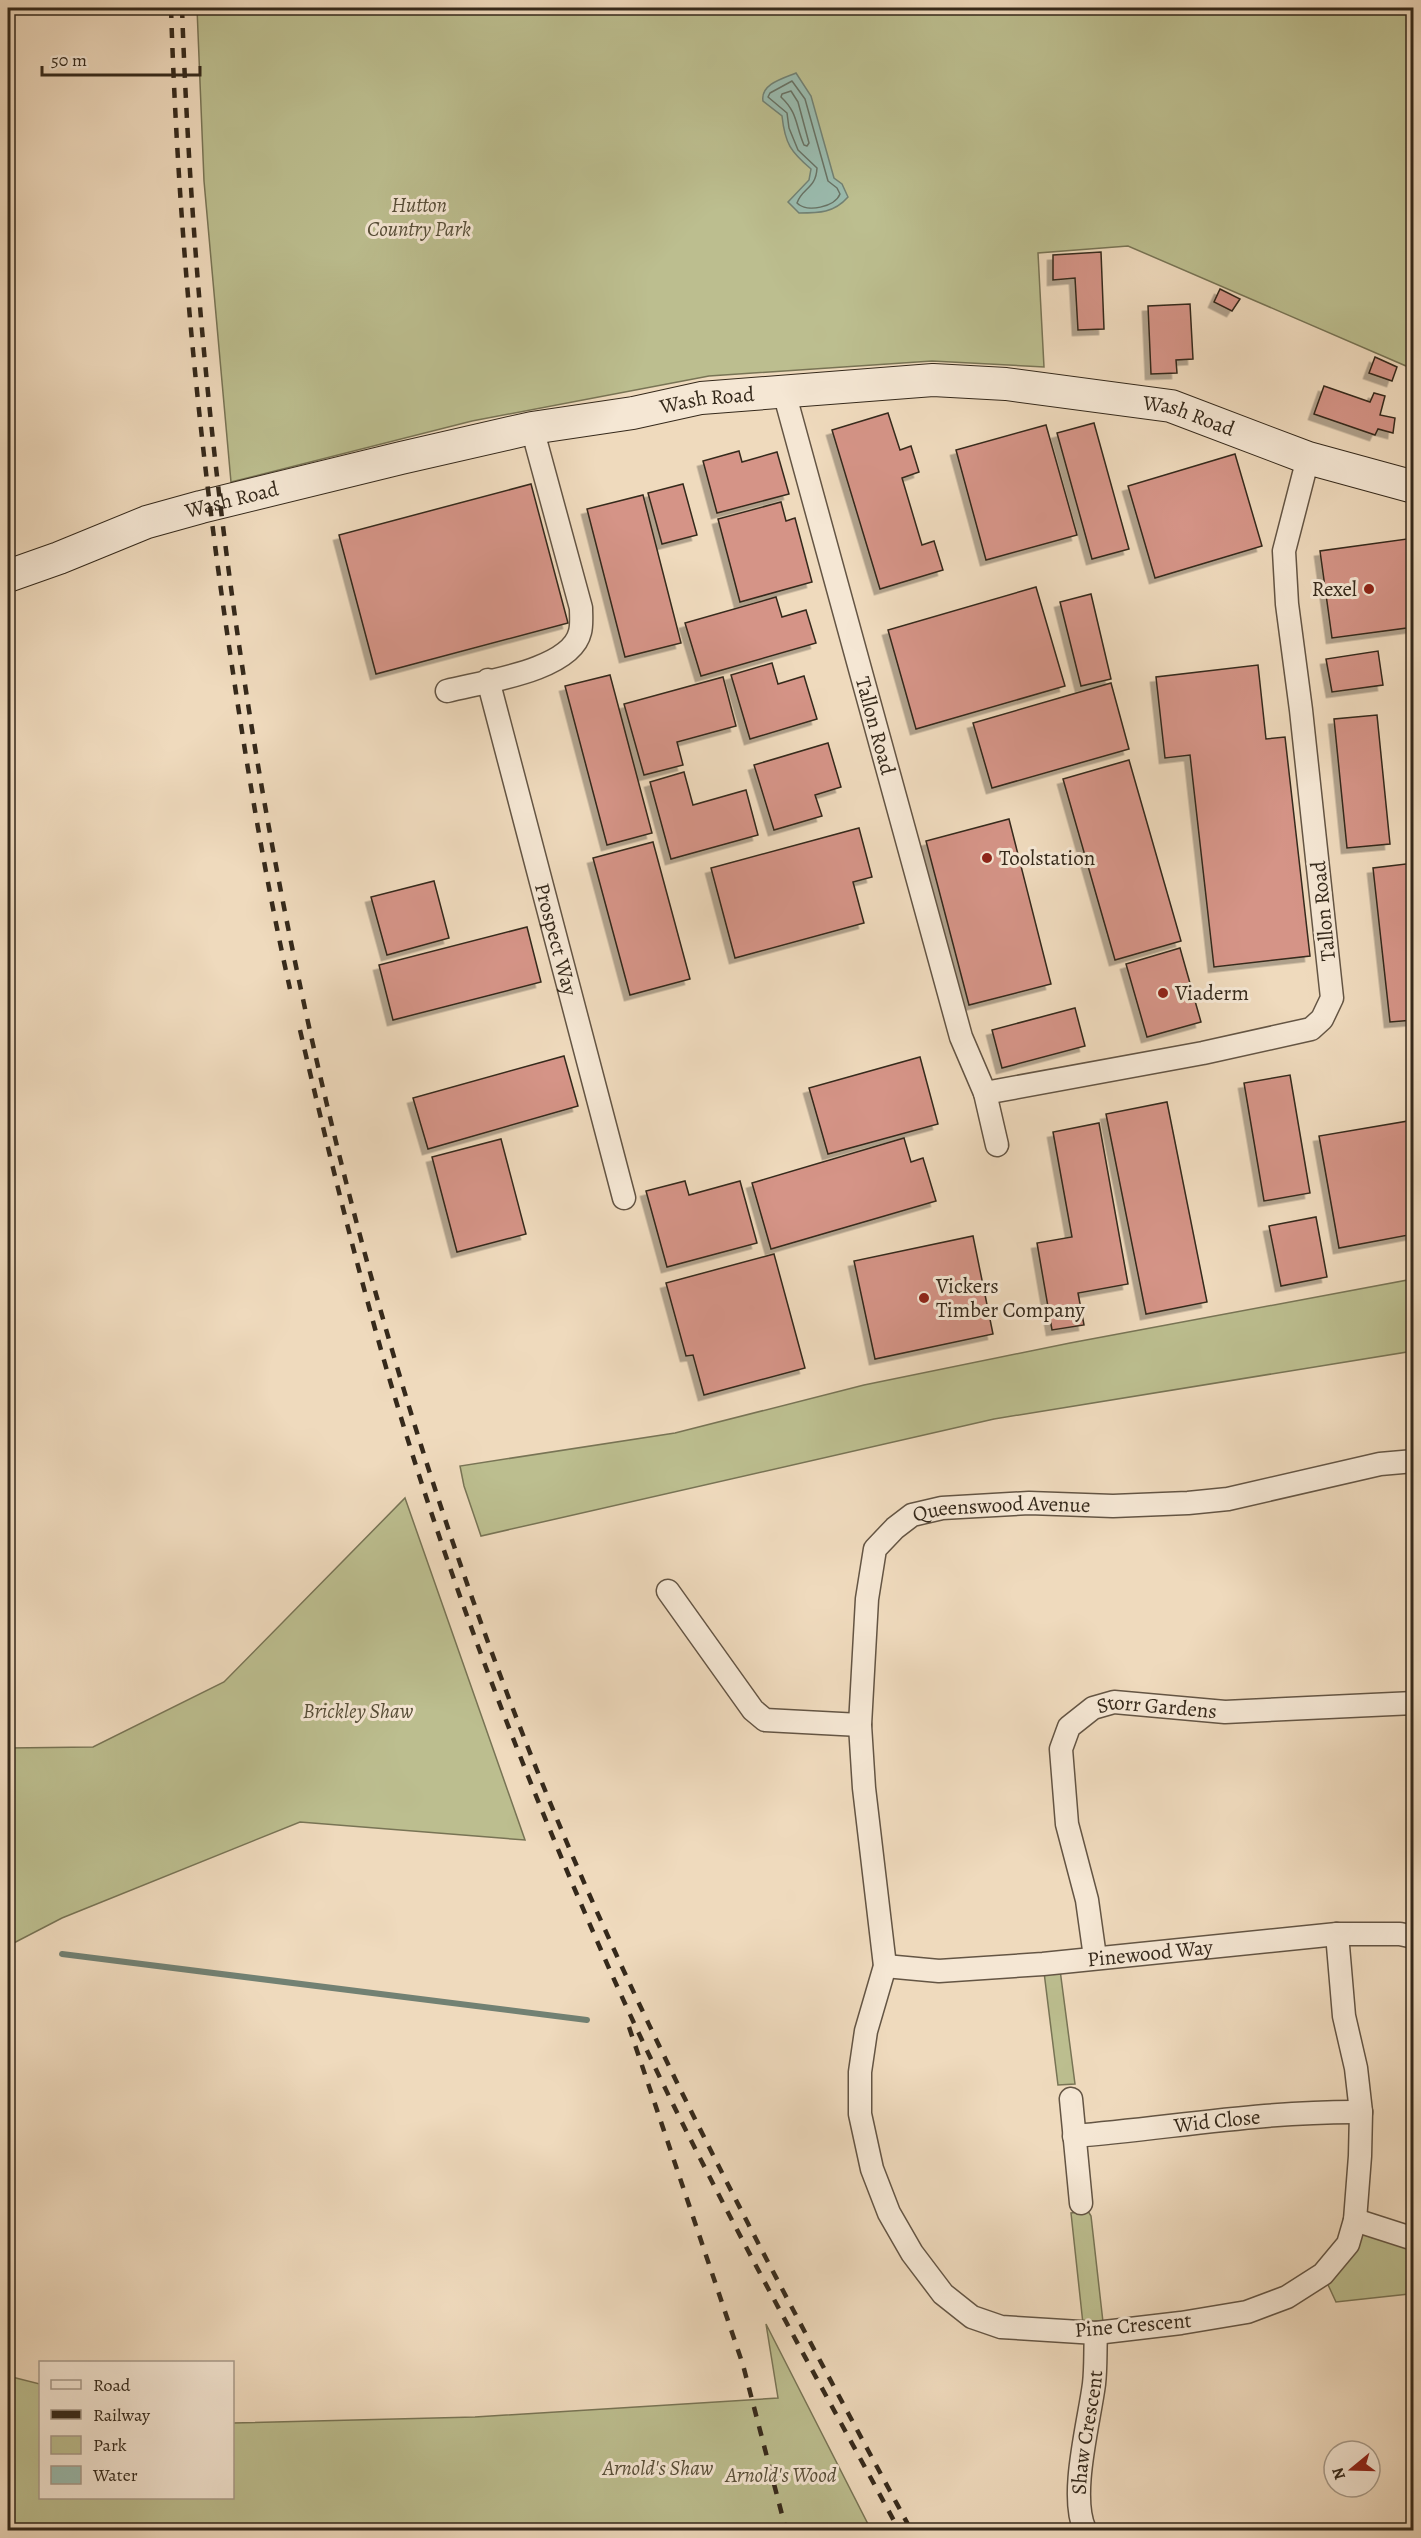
<svg xmlns="http://www.w3.org/2000/svg" width="1421" height="2538" viewBox="0 0 1421 2538" font-family="Alegreya,serif">
<style>
.green{fill:#bcbe8f;stroke:#787455;stroke-width:1.5}
.water{fill:#9abbae;stroke:#728173;stroke-width:1.5}
.lines{fill:none;stroke-linecap:round;stroke-linejoin:round}
.shore{stroke:#687264;stroke-width:1.5}
.stream{stroke:#728173;stroke-width:6}
.building{fill:#d59487;stroke:#35291b;stroke-width:1.5;filter:url(#shadow)}
.street-casing{stroke:#645544;stroke-width:25}
.secondary-casing{stroke:#35291b;stroke-width:34}
.street{stroke:#f5e7d4;stroke-width:22}
.secondary{stroke:#f5e7d4;stroke-width:32}
.rail{stroke:#35291b;stroke-width:4.5;stroke-dasharray:10 10;stroke-linecap:butt}
.poi-dot{fill:#8f2418;stroke:#f5e7d4;stroke-width:2}
.labels{text-anchor:middle;stroke-width:6;stroke-linejoin:round;paint-order:stroke}
.park-label{font-size:21px;font-style:italic;fill:#574e38;stroke:#f5e7d4}
.street-label{font-size:21px;fill:#35291b;stroke:#f5e7d4}
.poi-label{font-size:21px;fill:#35291b;stroke:#f5e7d4;text-anchor:start}
</style>
<defs>
<filter id="shadow"><feDropShadow dx="-5.5" dy="5.5" stdDeviation="0" flood-color="#0004"/></filter>
</defs>
<rect width="100%" height="100%" fill="#efdabd"/>
<filter id="stains"><feTurbulence type="fractalNoise" baseFrequency=".00333" numOctaves="4"/><feColorMatrix values="0 0 0 0 .2 0 0 0 0 .09 0 0 0 0 .02 0 0 0 .5 -.17"/></filter>
<radialGradient id="worn" r=".72"><stop offset=".6" stop-color="#630" stop-opacity="0"/><stop offset="1" stop-color="#630" stop-opacity=".3"/></radialGradient>
<g class="green">
<polygon points="197,8 1413,8 1413,369 1128,246 1038,253 1044,367 932,361 709,376 472,421 231,482 204,181"/>
<polygon points="1413,1279 1413,1351 994,1419 481,1536 464,1486 460,1466 675,1433 864,1385 1070,1343"/>
<polygon points="405,1498 525,1840 300,1822 62,1918 8,1946 8,1748 93,1747 224,1682"/>
<polygon points="1059,1962 1075,2084 1058,2085 1043,1964"/>
<polygon points="1088,2211 1091,2216 1103,2322 1083,2324 1071,2213"/>
<polygon points="1355,2220 1413,2239 1413,2283 1409,2294 1336,2302 1323,2274"/>
<polygon points="766,2324 871,2530 8,2530 8,2376 40,2384 40,2498 232,2498 233,2423 475,2417 778,2398"/>
</g>
<path class="water" d="M 796,73 L 811,96 L 834,178 L 842,184 L 848,197 C 834,213 819,213 799,213 L 788,202 L 809,180 L 811,169 C 791,152 785,144 782,116 L 763,101 C 760,84 784,78 796,73 Z"/>
<g class="lines">
<g class="shore">
<path d="M 792,81 L 805,99 L 828,181 L 837,188 L 840,194 C 835,207 807,213 797,203 C 802,188 816,189 817,168 L 798,150 L 789,128 L 787,113 L 768,97 L 770,93 Z"/>
<path d="M 791,91 L 798,102 L 809,143 L 807,146 L 804,145 C 795,124 798,113 781,97 L 782,94 Z"/>
</g>
<polyline class="stream" points="62,1954 587,2020"/>
</g>
<g class="building">
<polygon points="1101,252 1104,329 1078,330 1075,278 1053,280 1053,255"/>
<polygon points="1220,289 1240,299 1232,311 1214,302"/>
<polygon points="1190,304 1193,359 1176,360 1177,373 1151,374 1148,306"/>
<polygon points="1375,357 1397,367 1392,381 1369,373"/>
<polygon points="1324,386 1370,402 1374,393 1385,396 1380,415 1395,418 1393,433 1378,429 1375,435 1314,414"/>
<polygon points="888,413 900,450 911,446 919,472 902,478 922,545 934,541 943,570 880,589 832,430"/>
<polygon points="1094,423 1129,549 1092,559 1057,433"/>
<polygon points="1046,425 1077,535 986,560 956,450"/>
<polygon points="739,451 742,462 777,452 789,494 717,513 703,461"/>
<polygon points="1235,454 1262,546 1155,578 1128,486"/>
<polygon points="531,484 568,623 376,674 339,535"/>
<polygon points="683,484 697,535 662,544 648,493"/>
<polygon points="643,495 681,643 625,657 587,509"/>
<polygon points="781,502 786,521 795,518 812,582 740,602 718,519"/>
<polygon points="1414,538 1414,627 1332,638 1320,551"/>
<polygon points="1036,587 1065,686 916,729 888,630"/>
<polygon points="1091,594 1111,679 1081,686 1060,602"/>
<polygon points="776,597 782,617 806,610 816,643 701,676 685,623"/>
<polygon points="1378,651 1383,685 1332,692 1326,659"/>
<polygon points="772,663 778,684 804,676 817,719 750,739 731,675"/>
<polygon points="1258,665 1266,739 1285,737 1310,956 1214,967 1190,755 1165,758 1156,677"/>
<polygon points="610,675 652,833 607,845 565,686"/>
<polygon points="723,677 736,726 677,742 683,765 644,775 624,704"/>
<polygon points="1111,683 1129,749 992,788 973,723"/>
<polygon points="1377,715 1390,844 1347,848 1334,719"/>
<polygon points="828,743 841,787 815,795 822,816 774,830 754,765"/>
<polygon points="1129,760 1181,941 1115,960 1063,779"/>
<polygon points="684,772 693,805 746,790 758,835 671,859 650,782"/>
<polygon points="1009,819 1051,984 969,1005 926,841"/>
<polygon points="859,828 872,877 853,882 864,923 735,958 711,868"/>
<polygon points="653,842 690,979 630,995 593,858"/>
<polygon points="1414,863 1414,1020 1390,1022 1373,868"/>
<polygon points="434,881 449,938 387,955 371,897"/>
<polygon points="527,927 541,982 393,1020 379,965"/>
<polygon points="1180,948 1201,1022 1147,1037 1126,964"/>
<polygon points="1075,1008 1085,1046 1002,1068 992,1030"/>
<polygon points="564,1056 578,1106 428,1149 413,1098"/>
<polygon points="920,1057 938,1124 828,1154 809,1088"/>
<polygon points="1290,1075 1310,1193 1264,1201 1244,1083"/>
<polygon points="1167,1102 1207,1302 1146,1314 1106,1114"/>
<polygon points="1414,1120 1414,1234 1339,1248 1319,1136"/>
<polygon points="1099,1123 1128,1284 1078,1293 1084,1325 1052,1330 1037,1243 1072,1237 1053,1132"/>
<polygon points="904,1138 911,1162 923,1158 936,1201 771,1249 752,1183"/>
<polygon points="501,1139 526,1234 457,1252 432,1157"/>
<polygon points="685,1181 689,1195 740,1181 757,1243 667,1267 646,1191"/>
<polygon points="1316,1217 1327,1277 1281,1286 1269,1226"/>
<polygon points="973,1236 993,1334 875,1359 854,1261"/>
<polygon points="774,1254 805,1368 704,1395 693,1355 686,1356 666,1283"/>
</g>
<g class="lines">
<defs>
<g id="street">
<path id="s1" d="M 784,392 L 961,1037 L 985,1093 L 1203,1053 L 1311,1029 L 1322,1019 L 1332,998 L 1301,710 L 1287,604 L 1284,551 L 1308,458"/>
<path id="s2" d="M 488,680 L 624,1198"/>
<path d="M 447,691 C 481,682 571,671 580,632 C 582,625 581,615 581,608 L 532,428"/>
<polyline points="985,1093 997,1145"/>
<polyline points="668,1591 753,1710 765,1720 860,1725"/>
<path id="s3" d="M 1337,1934 L 1344,2016 L 1356,2068 L 1361,2112 L 1360,2156 L 1355,2220 L 1348,2244 L 1323,2274 L 1287,2297 L 1247,2312 L 1181,2323 L 1096,2333 L 1001,2327 L 972,2317 L 943,2294 L 912,2253 L 889,2213 L 872,2169 L 860,2114 L 860,2072 L 866,2031 L 885,1966 L 864,1788 L 860,1725 L 867,1599 L 875,1549 L 895,1528 L 912,1515 L 942,1508 L 1029,1503 L 1113,1506 L 1188,1503 L 1228,1499 L 1380,1464 L 1414,1461"/>
<path id="s4" d="M 1095,1957 L 1087,1900 L 1067,1824 L 1061,1749 L 1069,1727 L 1093,1708 L 1114,1702 L 1225,1712 L 1414,1703"/>
<path id="s5" d="M 885,1966 L 939,1971 L 1043,1964 L 1337,1934 L 1400,1934 L 1414,1937"/>
<polyline points="1071,2099 1081,2203"/>
<path id="s6" d="M 1074,2136 C 1170,2128 1264,2111 1361,2112"/>
<polyline points="1355,2220 1414,2239"/>
<path id="s7" d="M 1085,2530 C 1069,2496 1089,2423 1094,2384 C 1096,2367 1095,2350 1096,2333"/>
</g>
<g id="secondary">
<path id="s8" d="M 8,576 L 59,558 L 147,522 L 201,507 L 401,458 L 532,428 L 633,413 L 701,398 L 933,380 L 1006,384 L 1171,406 L 1308,458 L 1414,487"/>
</g>
</defs>
<use href="#street" class="street-casing"/>
<use href="#secondary" class="secondary-casing"/>
<use href="#street" class="street"/>
<use href="#secondary" class="secondary"/>
<g class="rail">
<path d="M 171,8 C 178,228 199,448 232,666 C 248,774 266,882 290,989"/>
<path d="M 182,8 C 203,599 309,1188 525,1740 C 632,2014 772,2272 911,2530"/>
<path d="M 300,1030 C 329,1154 359,1278 396,1401 C 452,1588 523,1772 601,1950 C 687,2147 797,2341 899,2530"/>
<polyline points="629,2027 743,2365 786,2530"/>
</g>
</g>
<g class="poi-dot">
<circle cx="1369" cy="589" r="6"/>
<circle cx="987" cy="858" r="6"/>
<circle cx="1163" cy="993" r="6"/>
<circle cx="924" cy="1298" r="6"/>
</g>
<g class="labels">
<g class="park-label">
<text x="419" y="212">Hutton<tspan x="419" dy="24">Country Park</tspan></text>
<text x="358" y="1718">Brickley Shaw</text>
<text x="658" y="2475">Arnold's Shaw</text>
<text x="781" y="2482">Arnold's Wood</text>
</g>
<g class="street-label">
<text dy="7" stroke="none"><textPath href="#s8" startOffset="723">Wash Road</textPath></text>
<text dy="7" stroke="none"><textPath href="#s8" startOffset="1209">Wash Road</textPath></text>
<text dy="7" stroke="none"><textPath href="#s8" startOffset="237">Wash Road</textPath></text>
<text dy="7" stroke="none"><textPath href="#s1" startOffset="346">Tallon Road</textPath></text>
<text transform="translate(1323 911) rotate(-96)" y="7">Tallon Road</text>
<text dy="7" stroke="none"><textPath href="#s2" startOffset="268">Prospect Way</textPath></text>
<text dy="7" stroke="none"><textPath href="#s3" startOffset="1665">Queenswood Avenue</textPath></text>
<text dy="7" stroke="none"><textPath href="#s4" startOffset="330">Storr Gardens</textPath></text>
<text dy="7" stroke="none"><textPath href="#s5" startOffset="266">Pinewood Way</textPath></text>
<text dy="7" stroke="none"><textPath href="#s6" startOffset="144">Wid Close</textPath></text>
<text transform="translate(1133 2325) rotate(-5)" y="7">Pine Crescent</text>
<text dy="7" stroke="none"><textPath href="#s7" startOffset="99">Shaw Crescent</textPath></text>
</g>
<g class="poi-label">
<text x="1357" y="596" text-anchor="end">Rexel</text>
<text x="999" y="865">Toolstation</text>
<text x="1175" y="1000">Viaderm</text>
<text x="936" y="1293">Vickers<tspan x="936" dy="24">Timber Company</tspan></text>
</g>
</g>
<rect width="1421" height="2538" fill="none" stroke="#efdabd" stroke-width="30"/>
<rect x="9" y="9" width="1403" height="2520" fill="none" stroke="#35291b" stroke-width="3"/>
<rect x="15" y="15" width="1391" height="2508" fill="none" stroke="#35291b" stroke-width="1.5"/>
<rect x="39" y="2361" width="195" height="138" fill="#f5e7d4" stroke="#a89b8a" stroke-width="1.5"/>
<rect x="51" y="2380" width="30" height="9" fill="#f5e7d4" stroke="#a89b8a" stroke-width="1.5"/>
<text x="93" y="2391" font-size="18" fill="#35291b">Road</text>
<rect x="51" y="2410" width="30" height="9" fill="#35291b" stroke="#a89b8a" stroke-width="1.5"/>
<text x="93" y="2421" font-size="18" fill="#35291b">Railway</text>
<rect x="51" y="2436" width="30" height="18" fill="#bcbe8f" stroke="#a89b8a" stroke-width="1.5"/>
<text x="93" y="2451" font-size="18" fill="#35291b">Park</text>
<rect x="51" y="2466" width="30" height="18" fill="#9abbae" stroke="#a89b8a" stroke-width="1.5"/>
<text x="93" y="2481" font-size="18" fill="#35291b">Water</text>
<g transform="translate(1352 2469) rotate(251)"><circle r="28" fill="#f5e7d4" stroke="#a89b8a" stroke-width="1.5"/>
<path d="M0-4.5L10 22L0 15L-10 22Z" fill="#8f2418"/>
<text y="-9" font-size="16" font-weight="bold" text-anchor="middle" fill="#35291b">N</text>
</g>
<path d="M42 66v9h158v-9" fill="none" stroke="#35291b" stroke-width="3"/>
<text x="51" y="66" font-size="18" fill="#35291b" stroke="#f5e7d4" stroke-width="4.5" paint-order="stroke">50 m</text>
<rect width="100%" height="100%" filter="url(#stains)"/>
<rect width="100%" height="100%" fill="url(#worn)"/>
</svg>
